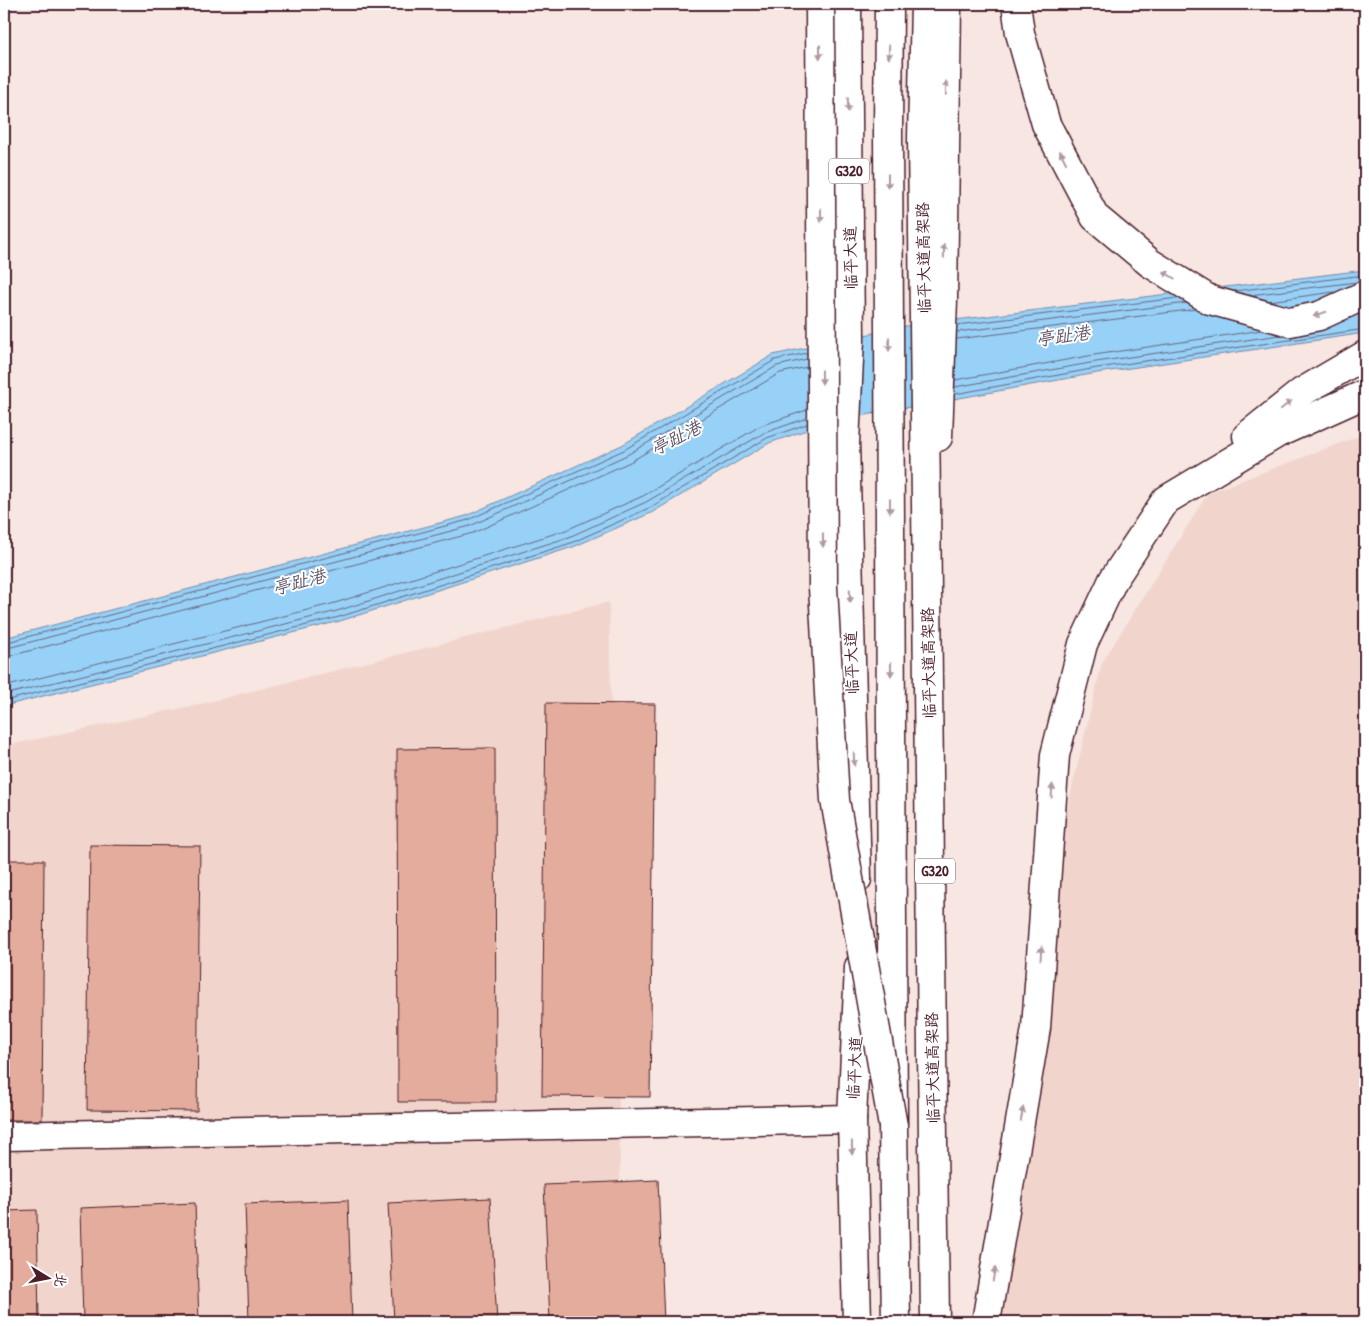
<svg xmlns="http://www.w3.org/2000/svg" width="1369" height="1326" viewBox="0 0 1369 1326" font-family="'Patrick Hand','LXGW WenKai TC',sans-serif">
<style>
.built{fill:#f1d5cc}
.water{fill:#97d1f7;stroke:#788aa5}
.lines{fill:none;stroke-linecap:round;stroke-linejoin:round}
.shore{stroke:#69667d;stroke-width:1}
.building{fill:#e4ac9c;stroke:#4a1f2b}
.minor-casing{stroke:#4a1f2b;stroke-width:31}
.major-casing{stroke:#4a1f2b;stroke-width:31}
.highway-casing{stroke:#4a1f2b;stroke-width:31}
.minor{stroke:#fff;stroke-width:28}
.major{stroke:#fff;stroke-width:28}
.highway{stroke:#fff;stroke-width:28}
.highway-bridge-casing{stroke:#4a1f2b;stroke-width:31;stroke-linecap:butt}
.highway-bridge{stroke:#fff;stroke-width:28}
.oneway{fill:#ae9aa0}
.labels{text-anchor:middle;stroke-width:4;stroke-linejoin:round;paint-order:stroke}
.shield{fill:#fff;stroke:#80626b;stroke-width:1}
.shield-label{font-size:15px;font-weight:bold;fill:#4a1f2b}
.street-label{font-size:16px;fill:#4a1f2b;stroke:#fff}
.water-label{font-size:18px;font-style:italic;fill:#615468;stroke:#fff}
</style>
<rect width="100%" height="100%" fill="#f7e6e1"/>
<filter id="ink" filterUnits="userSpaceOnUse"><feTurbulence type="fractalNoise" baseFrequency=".02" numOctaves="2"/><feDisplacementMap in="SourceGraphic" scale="10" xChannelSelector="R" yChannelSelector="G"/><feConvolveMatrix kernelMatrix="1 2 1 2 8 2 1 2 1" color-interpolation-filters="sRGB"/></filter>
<g filter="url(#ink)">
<g class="built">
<polygon points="1365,434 1365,1322 998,1322 1031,959 1102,663 1208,493"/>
<polygon points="609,602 623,1322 4,1322 4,746 205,703"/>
</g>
<polygon class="water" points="1365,270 1365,333 1097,373 833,421 769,443 651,513 573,547 340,621 4,706 4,638 466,516 622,445 773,355 906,326"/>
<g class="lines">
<g class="shore">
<polyline points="1234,291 1365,275"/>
<polyline points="1250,295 1357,282"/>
<polyline points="1269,301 1334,292"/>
<polyline points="957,325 1178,298"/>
<polyline points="957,332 1187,303"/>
<polyline points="957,339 1197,309"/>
<polyline points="955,380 1094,355 1262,330"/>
<polyline points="955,387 1096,362 1280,335"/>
<polyline points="955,394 1097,368 1365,329"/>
<polyline points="4,643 468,520 624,450 775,360 807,353"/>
<polyline points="4,649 470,526 627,455 777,366 807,359"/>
<polyline points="4,657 10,656 473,533 630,462 780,373 807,367"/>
<polyline points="4,687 335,603 566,530 643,496 760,426 807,410"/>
<polyline points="4,695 337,611 569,537 646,502 764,433 807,418"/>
<polyline points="4,701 339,617 571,543 649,508 767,438 807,424"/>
</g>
</g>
<g class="building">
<polygon points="546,703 655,704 650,1097 542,1096"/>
<polygon points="495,748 496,1102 398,1102 397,749"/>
<polygon points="90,845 200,846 197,1111 87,1110"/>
<polygon points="4,860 44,860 42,1120 4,1120"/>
<polygon points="658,1180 664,1322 550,1322 544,1185"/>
<polygon points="490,1198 497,1322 394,1322 388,1203"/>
<polygon points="348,1200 352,1322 249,1322 245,1204"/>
<polygon points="195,1203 199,1322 83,1322 80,1208"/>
<polygon points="37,1210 39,1322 4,1322 4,1211"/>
</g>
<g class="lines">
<defs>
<polyline id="minor" points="4,1136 852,1119"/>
<g id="major">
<polyline points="847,4 850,339 845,443 857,879"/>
<polyline points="938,437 943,299 947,4"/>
<polyline points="857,1322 852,1119 859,967"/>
</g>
<g id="highway">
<polyline points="889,4 888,132 893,1126 896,1322"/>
<polyline points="925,4 922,138 935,1322"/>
<polyline points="1016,4 1020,33 1046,124 1095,217 1150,263 1210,300 1290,322 1319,316 1365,295"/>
<polyline points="1247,436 1302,392 1365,355"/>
<polyline points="986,1322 1036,1028 1055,755 1083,644 1113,580 1166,500 1278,433 1365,394"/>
</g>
</defs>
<use href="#minor" class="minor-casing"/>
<use href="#major" class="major-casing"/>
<use href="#highway" class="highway-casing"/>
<use href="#minor" class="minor"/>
<use href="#major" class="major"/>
<use href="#highway" class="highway"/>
<defs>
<polyline id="highway-bridge" points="820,4 823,587 835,800 893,1126"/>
</defs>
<use href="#highway-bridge" class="highway-bridge-casing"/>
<use href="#highway-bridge" class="highway-bridge"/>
</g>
<defs><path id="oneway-solid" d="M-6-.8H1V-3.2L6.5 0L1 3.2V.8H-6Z" transform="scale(1.25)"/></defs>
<g class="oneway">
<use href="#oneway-solid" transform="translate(820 52) rotate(90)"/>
<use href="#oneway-solid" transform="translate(889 52) rotate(91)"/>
<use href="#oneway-solid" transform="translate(946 88) rotate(-89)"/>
<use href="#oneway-solid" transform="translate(848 105) rotate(89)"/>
<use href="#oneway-solid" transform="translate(1063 157) rotate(-117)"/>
<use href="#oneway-solid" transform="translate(888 181) rotate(90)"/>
<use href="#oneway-solid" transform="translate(821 215) rotate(90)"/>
<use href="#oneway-solid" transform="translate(944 251) rotate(-89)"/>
<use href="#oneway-solid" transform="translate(1169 275) rotate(-148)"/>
<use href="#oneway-solid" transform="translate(1320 314) rotate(161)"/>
<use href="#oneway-solid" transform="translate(889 344) rotate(90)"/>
<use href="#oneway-solid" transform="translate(822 377) rotate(90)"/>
<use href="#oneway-solid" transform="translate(1286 405) rotate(-39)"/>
<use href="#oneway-solid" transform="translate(890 506) rotate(90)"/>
<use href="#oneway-solid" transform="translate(823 540) rotate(90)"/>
<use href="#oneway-solid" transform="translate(850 596) rotate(88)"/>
<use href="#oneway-solid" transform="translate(891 669) rotate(90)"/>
<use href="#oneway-solid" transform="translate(854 759) rotate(88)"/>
<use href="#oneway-solid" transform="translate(1052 791) rotate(-86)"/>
<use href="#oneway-solid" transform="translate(1041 953) rotate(-86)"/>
<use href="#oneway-solid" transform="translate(1022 1114) rotate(-80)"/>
<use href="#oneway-solid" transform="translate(852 1148) rotate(89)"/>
<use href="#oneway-solid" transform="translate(994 1274) rotate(-80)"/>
</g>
</g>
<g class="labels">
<g class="shield">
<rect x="829" y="158.5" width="40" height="25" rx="4"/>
<rect x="915" y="858.5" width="40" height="25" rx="4"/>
</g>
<g class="shield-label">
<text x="849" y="176">G320</text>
<text x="935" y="876">G320</text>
</g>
<g class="street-label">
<text transform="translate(850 258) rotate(-91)" y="6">临平大道</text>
<text transform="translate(923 258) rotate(-91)" y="6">临平大道高架路</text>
<text transform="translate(851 663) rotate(-92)" y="6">临平大道</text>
<text transform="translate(928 663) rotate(-91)" y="6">临平大道高架路</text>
<text transform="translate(854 1068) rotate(-87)" y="6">临平大道</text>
<text transform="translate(932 1068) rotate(-91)" y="6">临平大道高架路</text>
</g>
<g class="water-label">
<text transform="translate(1063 336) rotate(-8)" y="6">亭趾港</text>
<text transform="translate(676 438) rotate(-27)" y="6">亭趾港</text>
<text transform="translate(299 582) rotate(-15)" y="6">亭趾港</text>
</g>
</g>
<rect width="1369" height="1326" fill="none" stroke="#fff" stroke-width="20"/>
<rect x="10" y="10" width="1349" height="1306" fill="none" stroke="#4a1f2b" stroke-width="2" filter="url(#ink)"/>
<g transform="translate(48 1278) rotate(100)" stroke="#ffffff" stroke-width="4" paint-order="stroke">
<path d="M0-4L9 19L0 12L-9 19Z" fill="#4a1f2b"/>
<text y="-8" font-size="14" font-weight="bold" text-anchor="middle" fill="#4a1f2b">北</text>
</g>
</svg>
